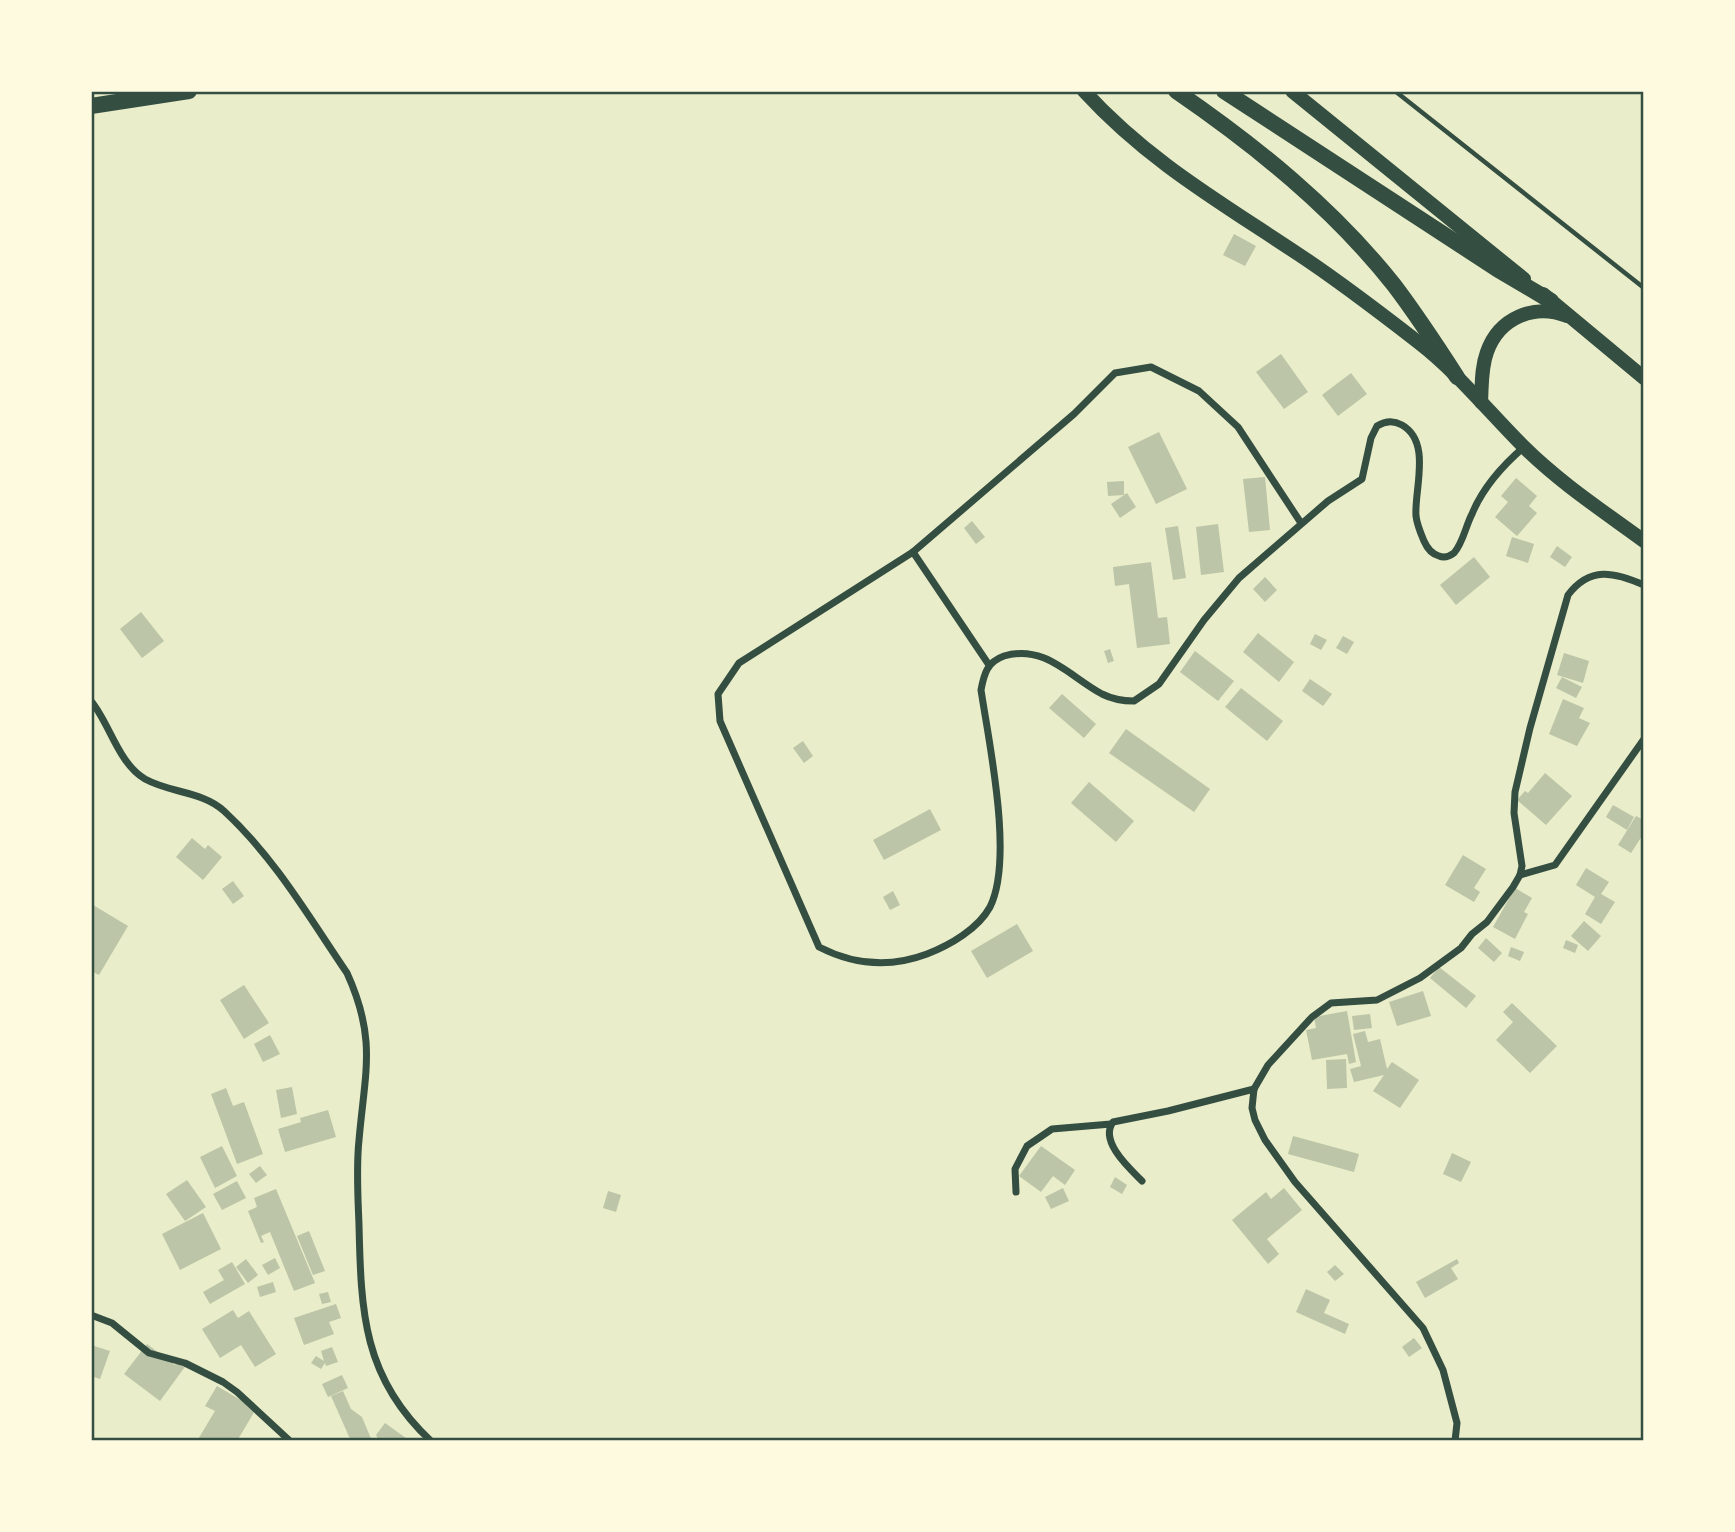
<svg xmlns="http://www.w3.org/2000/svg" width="1735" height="1532" viewBox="0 0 1735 1532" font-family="Quicksand,sans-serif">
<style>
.building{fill:#bcc5a7}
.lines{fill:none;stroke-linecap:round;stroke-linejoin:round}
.service{stroke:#344e41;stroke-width:4.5}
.minor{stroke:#344e41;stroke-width:7}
.primary{stroke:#344e41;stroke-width:14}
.trunk{stroke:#344e41;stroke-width:16}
.neatline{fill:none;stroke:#344e41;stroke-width:2.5}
</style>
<rect width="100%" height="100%" fill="#e9edc9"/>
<g class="building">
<polygon points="1234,234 1256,246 1245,266 1223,255"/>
<polygon points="1281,354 1308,392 1284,409 1256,372"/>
<polygon points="1351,373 1367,394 1338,416 1322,395"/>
<polygon points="1159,432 1187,489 1156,504 1128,447"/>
<polygon points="1265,477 1270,530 1249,532 1243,479"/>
<polygon points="1516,478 1537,496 1529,506 1537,513 1517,536 1495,517 1508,502 1501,496"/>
<polygon points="1124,481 1124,495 1127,493 1136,507 1120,518 1111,504 1124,495 1108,496 1107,482"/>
<polygon points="972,521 985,537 976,544 964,528"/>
<polygon points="1218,524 1224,572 1201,575 1196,527"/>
<polygon points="1178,526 1186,578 1173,580 1165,528"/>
<polygon points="1512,537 1534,544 1528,563 1506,556"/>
<polygon points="1557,546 1572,557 1565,567 1550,557"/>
<polygon points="1474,557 1490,577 1456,605 1440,585"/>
<polygon points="1151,562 1158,618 1167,617 1170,644 1137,648 1129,584 1115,586 1113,567"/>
<polygon points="1265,577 1277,590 1265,602 1253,589"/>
<polygon points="141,612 164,641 142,658 120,629"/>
<polygon points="1258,633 1294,662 1279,682 1243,652"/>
<polygon points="1315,634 1327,640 1321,650 1310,644"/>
<polygon points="1343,636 1354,642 1347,654 1336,648"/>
<polygon points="1110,649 1114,661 1108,663 1104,651"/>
<polygon points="1195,651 1234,681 1218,701 1180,672"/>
<polygon points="1564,653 1589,661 1583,683 1557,675"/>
<polygon points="1562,677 1582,687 1576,698 1556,688"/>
<polygon points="1310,679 1332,694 1323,706 1302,691"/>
<polygon points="1241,688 1283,721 1267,741 1225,707"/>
<polygon points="1062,694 1096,724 1084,738 1049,708"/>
<polygon points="1563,699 1584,708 1579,718 1590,723 1577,746 1549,734"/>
<polygon points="1126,729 1210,789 1194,812 1109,753"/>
<polygon points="803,741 813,756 804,763 793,748"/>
<polygon points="1545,773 1572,796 1546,825 1517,800 1525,791 1528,793"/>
<polygon points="1089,782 1134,821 1116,842 1071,803"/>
<polygon points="1613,805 1634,817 1627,830 1606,817"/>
<polygon points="930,809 941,830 884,860 873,840"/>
<polygon points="1636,816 1644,820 1644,833 1631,853 1618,845"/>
<polygon points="192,838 205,849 208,845 222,857 203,880 176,857"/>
<polygon points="1463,855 1486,869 1474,888 1480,892 1474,902 1445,885"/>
<polygon points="1586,868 1609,882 1601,894 1615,902 1601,924 1585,914 1595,897 1576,885"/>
<polygon points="233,881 244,896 233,904 222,889"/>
<polygon points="1515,888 1532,898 1524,912 1528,914 1515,939 1493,927"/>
<polygon points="893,891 900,905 890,910 883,897"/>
<polygon points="93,905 128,926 99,975 91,971"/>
<polygon points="1584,921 1601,936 1588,951 1571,936"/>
<polygon points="1017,924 1033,951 987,978 971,951"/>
<polygon points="1486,938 1502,953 1494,962 1478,948"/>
<polygon points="1566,940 1578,945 1575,953 1563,948"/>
<polygon points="1511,947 1524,952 1520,961 1508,956"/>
<polygon points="1439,967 1476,996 1466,1008 1430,978"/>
<polygon points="244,985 269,1023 244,1039 220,1000"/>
<polygon points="1423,991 1431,1016 1397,1026 1389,1002"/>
<polygon points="1512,1003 1557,1046 1530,1073 1496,1040 1513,1022 1503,1012"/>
<polygon points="1347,1011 1356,1062 1349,1064 1347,1054 1312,1060 1306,1030 1316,1028 1314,1017"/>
<polygon points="1370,1014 1372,1028 1354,1030 1352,1016"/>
<polygon points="1365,1031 1368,1042 1380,1039 1387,1069 1392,1062 1419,1080 1400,1108 1373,1091 1384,1075 1354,1082 1350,1069 1361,1066 1353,1034"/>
<polygon points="270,1035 280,1054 263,1062 254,1044"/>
<polygon points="1346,1059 1347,1088 1327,1089 1326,1060"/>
<polygon points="292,1087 297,1114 281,1118 276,1090"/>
<polygon points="226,1088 233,1106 244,1102 263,1154 237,1164 211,1094"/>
<polygon points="328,1110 336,1137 285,1152 278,1129 301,1122 300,1118"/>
<polygon points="1293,1136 1359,1154 1354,1172 1288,1154"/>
<polygon points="222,1146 237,1176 215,1188 200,1157"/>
<polygon points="1041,1146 1075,1170 1065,1185 1053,1176 1041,1192 1019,1176"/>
<polygon points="1452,1153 1471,1162 1461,1182 1443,1174"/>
<polygon points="260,1166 267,1175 256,1183 249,1174"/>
<polygon points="1115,1177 1127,1185 1122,1194 1110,1187"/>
<polygon points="187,1180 206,1207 185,1221 166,1194"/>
<polygon points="237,1181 246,1198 222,1210 213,1194"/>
<polygon points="1063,1188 1069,1201 1051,1209 1045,1197"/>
<polygon points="1284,1188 1302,1210 1267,1239 1279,1254 1268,1264 1232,1220 1266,1192 1271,1199"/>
<polygon points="276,1189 315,1283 294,1291 270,1232 261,1236 264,1242 261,1243 248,1211 257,1207 254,1198"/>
<polygon points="608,1191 621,1195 616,1212 603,1208"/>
<polygon points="203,1213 221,1249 180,1270 162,1234"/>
<polygon points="309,1231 325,1271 313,1275 297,1236"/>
<polygon points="275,1258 280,1268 268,1275 262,1265"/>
<polygon points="246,1259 258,1275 248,1283 236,1267"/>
<polygon points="1457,1259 1459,1263 1451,1268 1458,1279 1425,1298 1416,1282"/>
<polygon points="232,1262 245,1284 210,1304 203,1292 224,1280 218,1270"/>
<polygon points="1335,1265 1344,1274 1335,1281 1327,1272"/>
<polygon points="273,1282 276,1292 260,1297 257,1287"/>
<polygon points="1306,1289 1330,1300 1324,1313 1349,1324 1345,1334 1296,1312"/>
<polygon points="328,1292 331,1302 322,1304 319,1294"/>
<polygon points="336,1304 341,1318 329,1322 334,1334 304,1345 294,1318"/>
<polygon points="233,1310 238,1318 249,1311 276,1354 255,1367 241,1345 220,1358 202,1329"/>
<polygon points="1414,1338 1422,1348 1409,1357 1402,1347"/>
<polygon points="147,1344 175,1365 180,1358 187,1364 160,1401 124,1374"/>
<polygon points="91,1345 110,1351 100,1379 91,1376"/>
<polygon points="332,1347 338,1362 326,1366 325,1363 321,1369 311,1363 316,1356 324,1361 321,1351"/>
<polygon points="342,1375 348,1388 328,1397 322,1384"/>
<polygon points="217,1386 256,1409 237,1441 197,1441 215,1411 205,1406"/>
<polygon points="343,1391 351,1409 362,1417 372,1441 351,1441 331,1396"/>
<polygon points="385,1423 410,1441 379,1441 376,1435"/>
</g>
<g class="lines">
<polyline class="service" points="1395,91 1644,288"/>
<g class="minor">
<path d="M 1301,523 L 1238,427 L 1199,391 L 1151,367 L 1115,373 L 1074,414 L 913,552 L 739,663 L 718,694 L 720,721 L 819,947 C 854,965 890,968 927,954 C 950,945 978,929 990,907 C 1014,859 989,743 981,690 C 984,674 987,662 1004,656 C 1045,644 1070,677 1102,694 C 1112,699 1124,701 1134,701 L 1159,684 L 1204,620 L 1239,578 L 1328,501 L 1362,479 L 1371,438 L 1377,426 C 1385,421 1393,420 1402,425 C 1432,442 1414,490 1416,516 C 1417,525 1421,534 1424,541 C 1427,548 1432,554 1439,556 C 1444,558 1450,556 1454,553 C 1463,543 1466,525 1472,514 C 1483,487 1502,466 1524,447"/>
<polyline points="913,552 989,665"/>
<path d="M 91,701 C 110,724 118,763 145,779 C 170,793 202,791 224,811 C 274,857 309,917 347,973 C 377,1039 365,1071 359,1140 C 356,1168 358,1197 359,1225 C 361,1312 363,1378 431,1441"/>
<polyline points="1520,875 1555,865 1644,739"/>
<path d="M 1142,1181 C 1129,1168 1099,1141 1113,1122 L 1168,1111 L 1254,1089"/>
<polyline points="1016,1192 1015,1169 1027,1146 1052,1129 1111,1124"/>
<polyline points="91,1315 112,1323 149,1353 185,1363 223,1382 237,1392 290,1441"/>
<path d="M 1455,1441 L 1457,1423 L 1443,1370 L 1423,1328 L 1295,1182 L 1265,1140 L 1255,1120 L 1252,1108 L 1254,1089 L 1268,1065 L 1312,1017 L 1331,1003 L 1377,1000 L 1420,978 L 1461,948 L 1472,934 L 1487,922 L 1513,887 L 1520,875 L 1522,866 L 1514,813 L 1515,792 L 1530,728 L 1568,595 C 1590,566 1614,572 1644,585"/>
</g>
<g class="primary">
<path d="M 1084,91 C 1148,161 1220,202 1298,254 C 1339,281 1378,311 1418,342 C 1457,372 1488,411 1523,446 C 1559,482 1603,511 1644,541"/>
<polyline points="1292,91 1524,279"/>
<polyline points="1543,294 1644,378"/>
<path d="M 1481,402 C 1482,385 1481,368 1487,352 C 1499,318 1534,303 1567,316"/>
</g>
<g class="trunk">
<path d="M 1176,91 C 1256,146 1333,208 1394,285 C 1416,314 1437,346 1457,377"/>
<polyline points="1224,91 1497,269 1551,301"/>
<polyline points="91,106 189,91"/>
</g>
</g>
<rect width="1735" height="1532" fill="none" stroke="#fefae0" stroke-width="186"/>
<rect x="93" y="93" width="1549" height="1346" class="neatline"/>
</svg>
